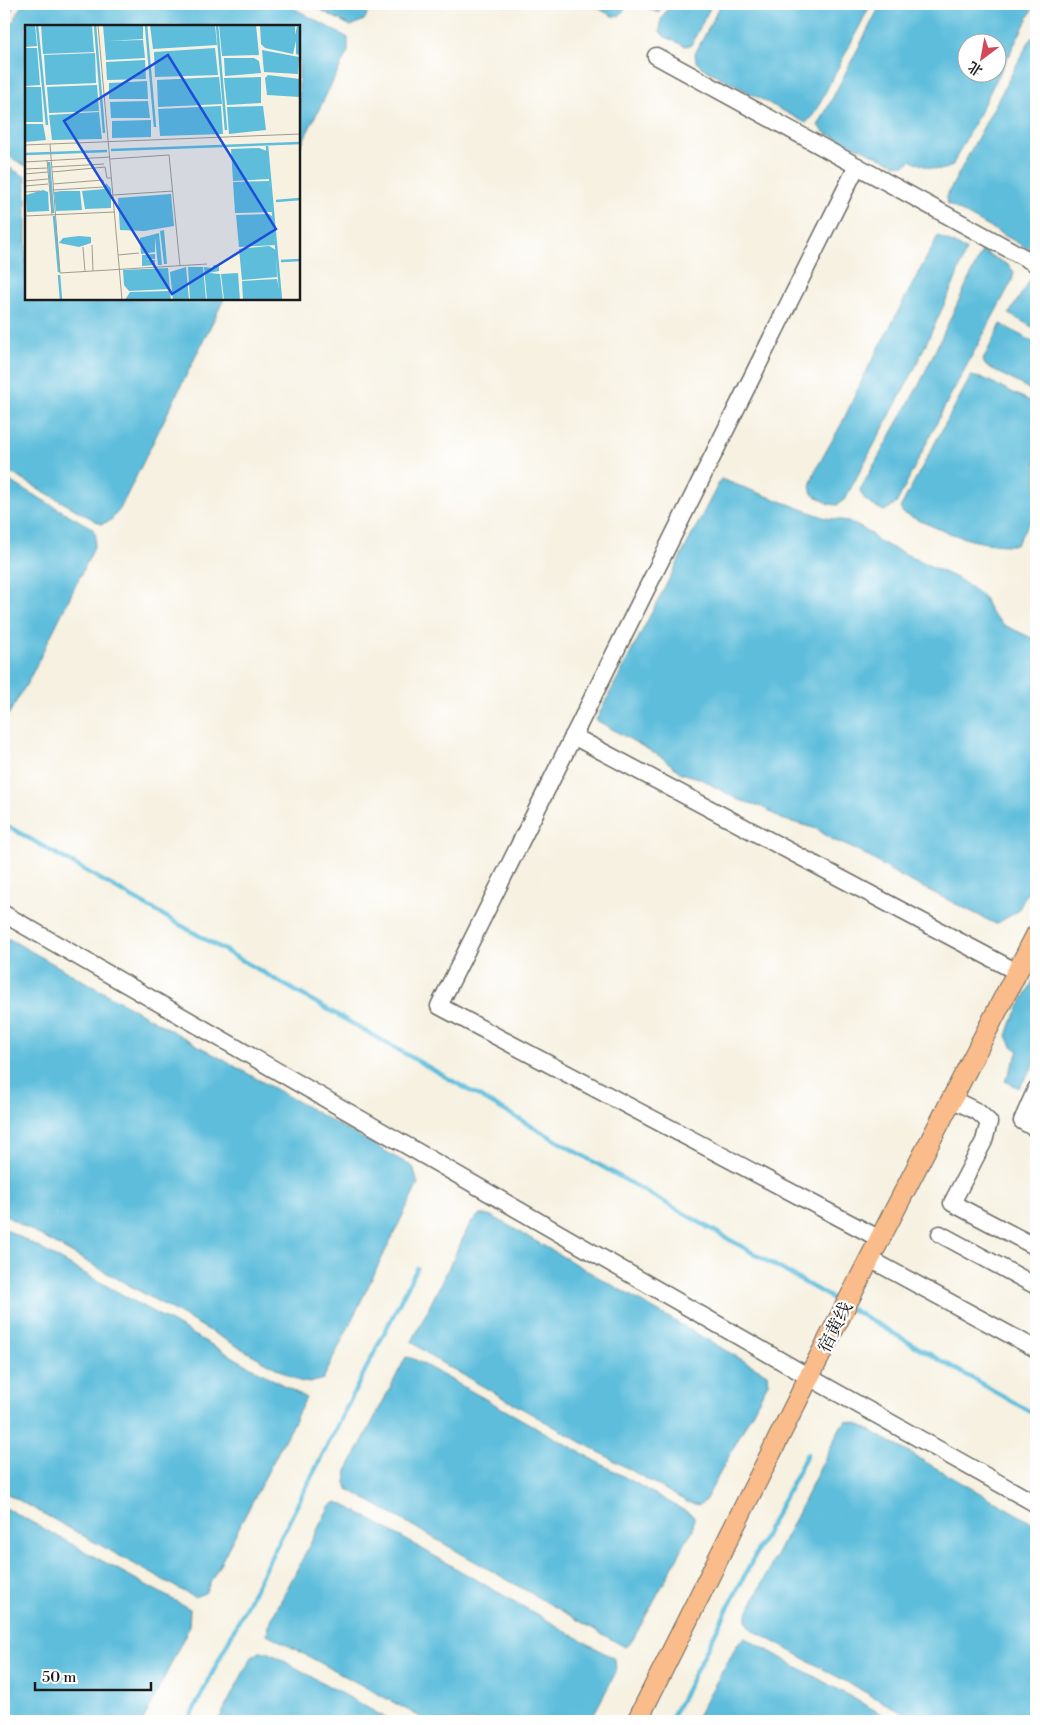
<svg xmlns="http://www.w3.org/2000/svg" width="1040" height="1725" viewBox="0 0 1040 1725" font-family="'Libre Bodoni','Noto Serif SC',serif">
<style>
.water{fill:#5dbddb;stroke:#3c6c7c;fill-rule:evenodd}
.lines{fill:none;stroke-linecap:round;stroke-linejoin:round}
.stream{stroke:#5dbddb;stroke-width:4.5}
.minor-casing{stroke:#686761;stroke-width:19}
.major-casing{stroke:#686761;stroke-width:22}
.minor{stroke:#fff;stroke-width:16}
.major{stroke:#f9bc8a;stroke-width:20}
.labels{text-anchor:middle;stroke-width:4.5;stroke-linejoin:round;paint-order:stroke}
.street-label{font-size:18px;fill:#1c1c1c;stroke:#fff}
.inset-river{fill:none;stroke:#5dbddb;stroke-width:2.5}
.inset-road{fill:none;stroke:#9f9c92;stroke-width:1}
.view{fill:#1d4ed8;fill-opacity:0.15;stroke:#1d4ed8;stroke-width:2.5}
.inset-edge{fill:none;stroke:#1c1c1c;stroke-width:2.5}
</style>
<rect width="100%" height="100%" fill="#fff"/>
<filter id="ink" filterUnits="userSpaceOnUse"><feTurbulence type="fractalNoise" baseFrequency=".02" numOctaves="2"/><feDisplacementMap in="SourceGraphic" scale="10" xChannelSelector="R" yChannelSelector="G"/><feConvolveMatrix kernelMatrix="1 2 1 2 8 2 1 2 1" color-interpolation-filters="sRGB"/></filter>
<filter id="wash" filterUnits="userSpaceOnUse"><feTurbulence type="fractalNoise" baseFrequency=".0096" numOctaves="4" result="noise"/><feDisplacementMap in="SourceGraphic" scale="20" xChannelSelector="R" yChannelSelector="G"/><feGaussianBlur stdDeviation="1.12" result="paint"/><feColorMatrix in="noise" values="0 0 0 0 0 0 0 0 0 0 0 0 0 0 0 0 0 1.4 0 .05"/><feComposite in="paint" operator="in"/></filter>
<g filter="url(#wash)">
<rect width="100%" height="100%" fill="#f6f1e1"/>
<g class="water">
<polygon points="22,4 286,4 348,38 348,51 299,149 299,26 26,26 26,166 4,154 4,40"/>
<polygon points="309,4 373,4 364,20 351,26"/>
<polygon points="591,4 629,4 619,16 612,16"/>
<polygon points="640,4 663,4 658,13"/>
<polygon points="670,4 712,4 691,45 685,46 664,36 660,31 661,20"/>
<polygon points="721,4 871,4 814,114 806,123 701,67 696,61 695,54"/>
<path d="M 881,4 L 1035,4 L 952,166 C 938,174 925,166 911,160 L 905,165 L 895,164 L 824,132 L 818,126 ZM 968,42 L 998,42 L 998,72 L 968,72 Z"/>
<polygon points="1031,38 1036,38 1036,253 948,204 946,197"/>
<polygon points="4,165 26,177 26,299 224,299 120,509 110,521 101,524 4,469"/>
<polygon points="938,236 966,250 954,283 912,374 845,499 837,505 829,504 812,494 810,486 815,471 842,423 865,374"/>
<path d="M 982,251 L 1008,265 L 1014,272 L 1012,281 L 947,402 L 896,504 L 884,511 C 873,505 864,503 860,490 L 920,383 Z"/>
<polygon points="1031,278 1036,281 1036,329 1009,314"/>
<polygon points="1001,324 1036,344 1036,393 985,365 983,360"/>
<path d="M 971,376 L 985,379 L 1036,404 L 1036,511 L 1016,545 C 973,546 940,530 903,513 L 900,508 Z"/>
<polygon points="4,478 92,528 96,536 93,550 29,680 4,722"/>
<polygon points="721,479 826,518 848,521 869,532 878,541 960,580 983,596 991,613 1004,625 1036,640 1036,875 1018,911 996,924 898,875 861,852 831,839 817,829 781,819 763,807 739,800 699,778 681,773 663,758 596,720"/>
<polygon points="4,936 413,1167 418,1184 323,1379 310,1383 299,1381 4,1215"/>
<polygon points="1036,975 1036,1062 1019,1088 1005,1081 1019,1051 1012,1046 1007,1036 1012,1021"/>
<polygon points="479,1215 489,1215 497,1219 767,1374 768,1383 705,1501 699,1505 687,1502 433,1358 412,1342 471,1222"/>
<polygon points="4,1228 306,1398 205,1593 194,1597 4,1492"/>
<polygon points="406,1357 414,1359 694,1516 693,1529 632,1641 625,1647 348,1489 345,1482 347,1471"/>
<polygon points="846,1421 857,1423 1036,1525 1036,1721 917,1721 751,1629 747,1621 747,1614 841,1426"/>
<polygon points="336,1502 345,1505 615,1659 616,1672 590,1721 428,1721 267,1634 268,1626 329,1507"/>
<polygon points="4,1507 190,1609 189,1627 143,1721 4,1721"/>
<polygon points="744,1638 751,1641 894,1721 694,1721 739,1642"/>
<polygon points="259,1652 268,1652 391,1721 218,1721 252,1656"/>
</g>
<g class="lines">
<g class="stream">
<polyline points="4,23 13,4"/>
<polyline points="4,824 842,1304"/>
<polyline points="851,1309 1036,1415"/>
<polyline points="188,1721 417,1268"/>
<polyline points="670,1721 807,1454"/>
</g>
</g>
</g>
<g filter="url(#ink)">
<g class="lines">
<defs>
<g id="minor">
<polyline points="656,56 1036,264"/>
<polyline points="857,166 439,1006 880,1239"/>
<polyline points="573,736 1017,972"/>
<polyline points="4,914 809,1377 1036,1504"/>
<polyline points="1036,1089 1022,1121 1036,1129"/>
<polyline points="952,1099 978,1112 989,1122 984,1141 952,1203 1036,1247"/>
<polyline points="940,1234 1036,1286"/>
<polyline points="870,1259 1036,1349"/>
</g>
<polyline id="major" points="637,1721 809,1377 1036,935"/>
</defs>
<use href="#minor" class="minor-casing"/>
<use href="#major" class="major-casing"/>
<use href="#minor" class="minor"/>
<use href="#major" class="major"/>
</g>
</g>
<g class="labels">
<g class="street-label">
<text transform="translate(835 1327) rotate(-63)" y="6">宿黄线</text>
</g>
</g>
<g transform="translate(25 25)">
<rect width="275" height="275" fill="#f6f1e1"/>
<path d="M 0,0 L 10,0 L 12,21 L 0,22 ZM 16,0 L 67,0 L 69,27 L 18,29 ZM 78,0 L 118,0 L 118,14 L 82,16 L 118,15 L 120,33 L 81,35 ZM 125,0 L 190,0 L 192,20 L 128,24 ZM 194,0 L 231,0 L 234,30 L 197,31 ZM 235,0 L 270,1 L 270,10 L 272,1 L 275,2 L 275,30 L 271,29 L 271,16 L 268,29 L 240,23 L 236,19 ZM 0,23 L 12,23 L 15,60 L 0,61 ZM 190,23 L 193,50 L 130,52 L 129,27 ZM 237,25 L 274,32 L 273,49 L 239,47 ZM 70,28 L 71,58 L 21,60 L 19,30 ZM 199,33 L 229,33 L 234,36 L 236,48 L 200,51 ZM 120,35 L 121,54 L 82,55 L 81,37 ZM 243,50 L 275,54 L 275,72 L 242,70 L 240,53 ZM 194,52 L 197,79 L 133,82 L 132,55 ZM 236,52 L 236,78 L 202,80 L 199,53 ZM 122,56 L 123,74 L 84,74 L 84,58 ZM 72,60 L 74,86 L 24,88 L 22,62 ZM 0,62 L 16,62 L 18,97 L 0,97 ZM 123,76 L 125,93 L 86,93 L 85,77 ZM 196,81 L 198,109 L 135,111 L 133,84 ZM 238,81 L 241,105 L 204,109 L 202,82 ZM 74,87 L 77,114 L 27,115 L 24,90 ZM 126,95 L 126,112 L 87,113 L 87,96 ZM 0,99 L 18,99 L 21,115 L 0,117 ZM 234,123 L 242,126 L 244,154 L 208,156 L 206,124 ZM 244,156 L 248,187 L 210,188 L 208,157 ZM 81,158 L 86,164 L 86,183 L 60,184 L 57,166 L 79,164 ZM 18,165 L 23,167 L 24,186 L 2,187 L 1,170 ZM 37,166 L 55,166 L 57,185 L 31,186 L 29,167 ZM 146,169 L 149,201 L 119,206 L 95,205 L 93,173 ZM 244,189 L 248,192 L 250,220 L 214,222 L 211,190 ZM 139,205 L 142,239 L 139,239 L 135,206 ZM 134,208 L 137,240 L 133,240 L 130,212 L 130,227 L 116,229 L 115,213 ZM 54,211 L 66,212 L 66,218 L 54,222 L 34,218 L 38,213 ZM 244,221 L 251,225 L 252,252 L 217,255 L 214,224 ZM 130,229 L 130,234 L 120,235 L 130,235 L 130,240 L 117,241 L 117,230 ZM 189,240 L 194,240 L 194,246 L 184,248 L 195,249 L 198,275 L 182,275 L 179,242 L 187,243 ZM 161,242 L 164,275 L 148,275 L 145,247 ZM 163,242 L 178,242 L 181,275 L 165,275 ZM 143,243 L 145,264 L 104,266 L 99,260 L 98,245 ZM 213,248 L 215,275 L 199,275 L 196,249 ZM 252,254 L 256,275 L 218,275 L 217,256 ZM 145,266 L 146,275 L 100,275 L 105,267 Z" fill="#5dbddb"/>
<path class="inset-river" d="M 12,0 L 22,100M 70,0 L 79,108M 121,0 L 130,102M 192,0 L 201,105M 242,121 L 256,275M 86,125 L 275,118M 0,129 L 82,126M 24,137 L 28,188M 251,176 L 275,174M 29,191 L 34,247M 256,236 L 275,235M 34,250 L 36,275"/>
<path class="inset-road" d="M 73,0 L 97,275M 25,119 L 35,248 L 182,239M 0,120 L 275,109M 85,134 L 144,130 L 155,241M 22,135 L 27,190M 0,137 L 85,132M 26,142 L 79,139M 0,144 L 22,143M 27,147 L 80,142 L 82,153 L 86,153M 0,149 L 23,147M 0,156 L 23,154M 28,159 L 78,155 L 79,162 L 28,165M 0,161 L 23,159M 0,167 L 15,166M 88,170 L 148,166M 0,191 L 90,187M 67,220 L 68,246M 58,222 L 60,247M 93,230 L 114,228"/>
<path class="view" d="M 143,30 L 251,204 L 147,269 L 39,96 Z"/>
<rect width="275" height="275" class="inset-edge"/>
</g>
<rect width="1040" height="1725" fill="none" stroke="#fff" stroke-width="20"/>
<g transform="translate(982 58) rotate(212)"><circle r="24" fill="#ffffff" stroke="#a4a4a4"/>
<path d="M0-4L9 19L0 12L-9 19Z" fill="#d1495b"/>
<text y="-8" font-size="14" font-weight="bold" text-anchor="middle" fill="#1c1c1c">北</text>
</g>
<path d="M35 1682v8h116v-8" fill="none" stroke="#1c1c1c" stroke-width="2.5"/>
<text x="42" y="1682" font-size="15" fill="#1c1c1c" stroke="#ffffff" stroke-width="4" paint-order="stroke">50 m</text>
</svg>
